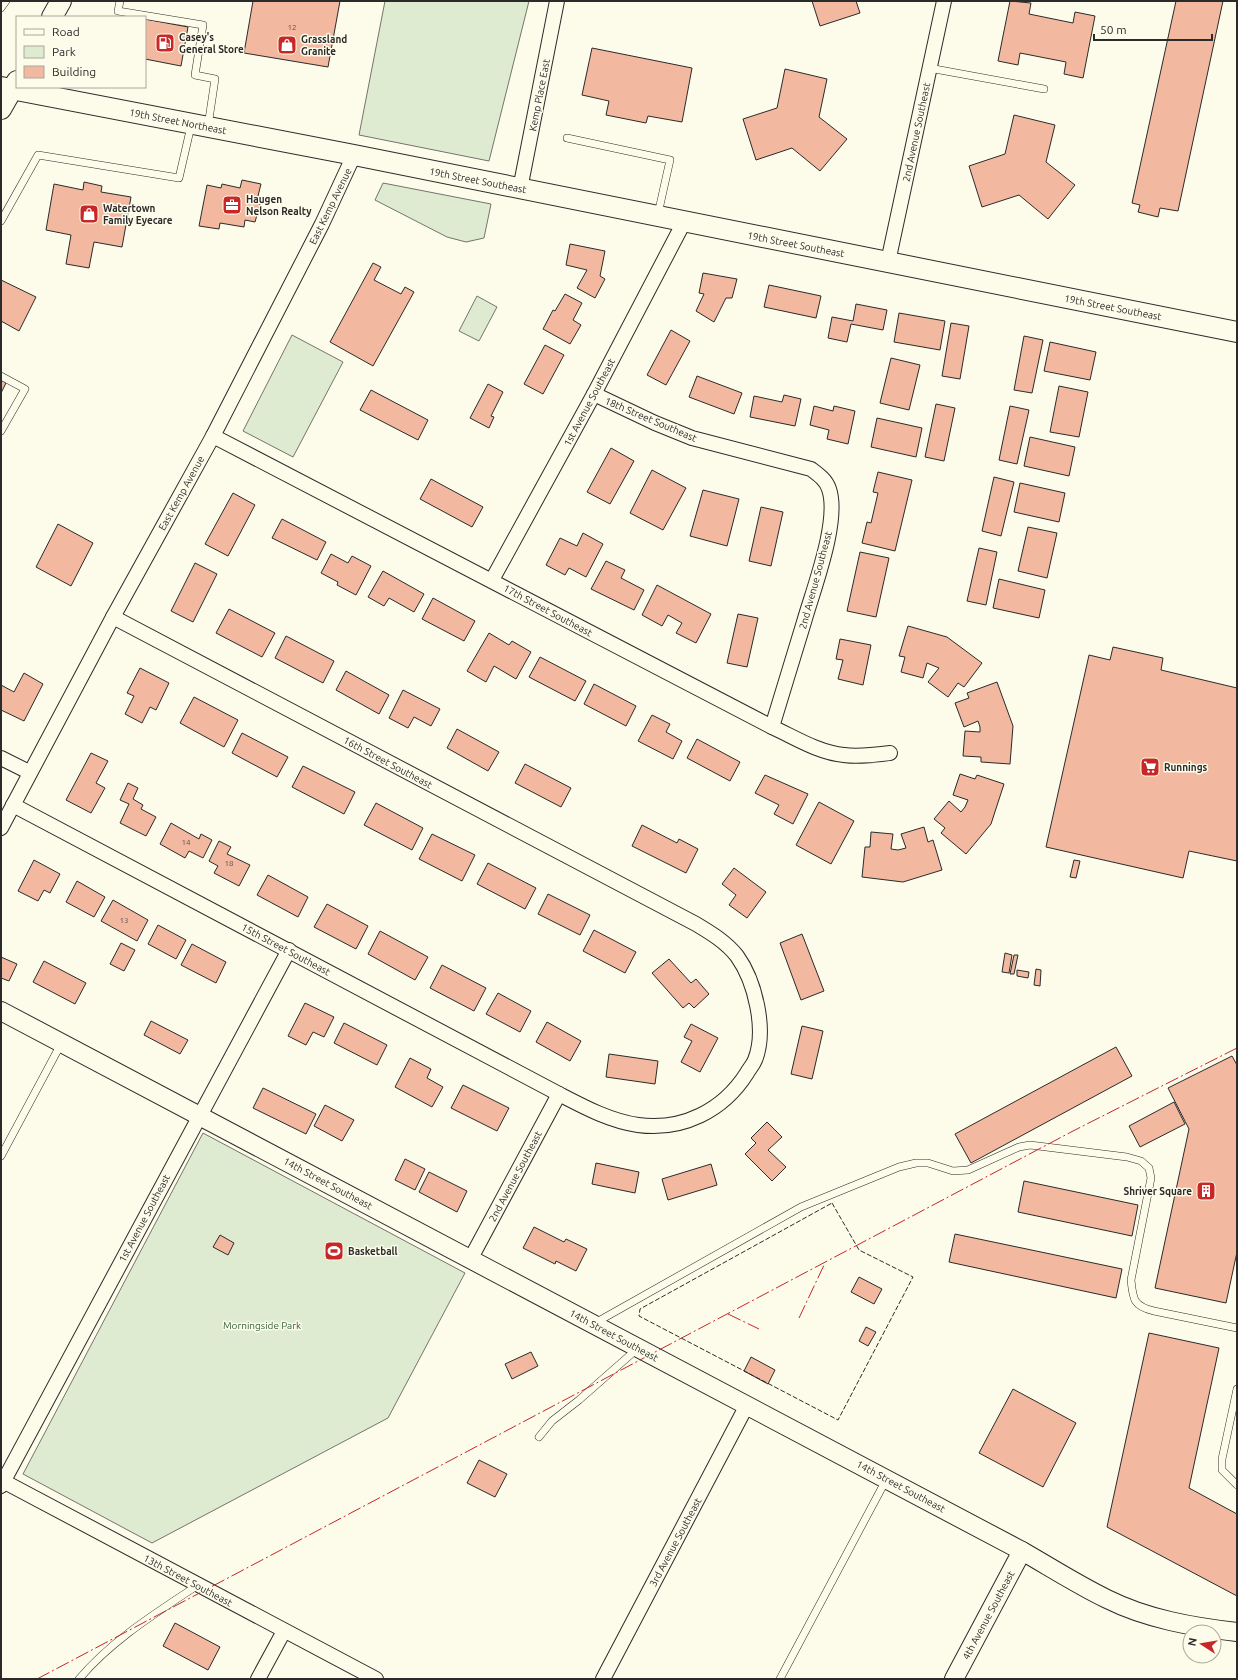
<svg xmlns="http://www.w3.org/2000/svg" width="1238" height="1680" viewBox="0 0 1238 1680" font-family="Ubuntu,sans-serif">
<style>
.green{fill:#deebd1;stroke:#74746e}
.building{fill:#f2b8a0;stroke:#2b2b2b}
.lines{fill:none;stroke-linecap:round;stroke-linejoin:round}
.service-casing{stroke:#2b2b2b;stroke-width:8}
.minor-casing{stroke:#2b2b2b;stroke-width:16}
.tertiary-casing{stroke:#2b2b2b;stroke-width:20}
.secondary-casing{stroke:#2b2b2b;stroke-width:22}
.service{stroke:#fdfbea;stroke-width:7}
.minor{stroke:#fdfbea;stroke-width:14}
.tertiary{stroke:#fdfbea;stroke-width:18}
.secondary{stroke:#fdfbea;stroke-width:20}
.fence{stroke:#2b2b2b;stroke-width:1;stroke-dasharray:5 2;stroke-linecap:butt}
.power{stroke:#c62828;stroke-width:1;stroke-dasharray:14 3 2 3;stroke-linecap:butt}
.labels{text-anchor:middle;stroke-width:3;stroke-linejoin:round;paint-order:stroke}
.number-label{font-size:8px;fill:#5d4e48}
.poi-label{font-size:10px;font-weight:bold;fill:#2b2b2b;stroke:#fdfbea;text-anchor:start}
.street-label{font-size:10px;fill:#2b2b2b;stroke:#fdfbea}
.park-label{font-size:10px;fill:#34623c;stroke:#fdfbea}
</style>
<rect width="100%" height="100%" fill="#fdfbea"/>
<g class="green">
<polygon points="385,1 529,1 489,161 359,135"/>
<polygon points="383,183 491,204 484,238 466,242 447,237 375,200"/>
<polygon points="477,296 497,307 479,341 459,331"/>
<polygon points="292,335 343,362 293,457 243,431"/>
<polygon points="203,1133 465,1273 388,1418 152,1543 23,1474"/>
</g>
<g class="building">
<polygon points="253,1 340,1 328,67 244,53"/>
<polygon points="812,1 856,1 860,13 820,26"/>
<polygon points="1010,1 1031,3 1029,14 1073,23 1075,12 1095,16 1083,78 1064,74 1066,62 1020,53 1018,65 998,61"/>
<polygon points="1176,1 1223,1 1178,211 1160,208 1158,217 1138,212 1140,205 1132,203"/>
<polygon points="145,19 188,27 181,66 145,59"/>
<polygon points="592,48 692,68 682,122 648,116 646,123 606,115 609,101 582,95"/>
<polygon points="785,69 827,79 819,117 847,139 820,171 792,148 756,160 743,119 777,108"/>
<polygon points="1014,115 1055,125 1046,162 1075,185 1048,219 1019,195 982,207 969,166 1005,154"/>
<polygon points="242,180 261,184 258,196 262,197 255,222 245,220 244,227 220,223 219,229 199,226 207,185 221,188 222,184 240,188"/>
<polygon points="84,182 102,186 101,192 131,197 122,247 94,242 89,268 66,264 71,235 46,230 54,184 83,190"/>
<polygon points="570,244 605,251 600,276 605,279 595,298 577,288 587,270 566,265"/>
<polygon points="373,263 381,267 374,280 401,294 405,287 414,292 373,366 330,342"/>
<polygon points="703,273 737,279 732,298 726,298 714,322 696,311 704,294 699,293"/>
<polygon points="1,280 36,297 19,331 1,321"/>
<polygon points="769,285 821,296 816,318 764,307"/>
<polygon points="565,294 582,303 573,320 581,325 570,344 543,329 553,310 555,311"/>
<polygon points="856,304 887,310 883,330 851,324 847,342 828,338 832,317 853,321"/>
<polygon points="899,313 945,321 940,350 894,342"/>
<polygon points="951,323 969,326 960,379 942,376"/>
<polygon points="671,330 690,341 666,385 647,375"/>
<polygon points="1024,336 1043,340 1032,393 1014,390"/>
<polygon points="1050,342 1096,352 1090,380 1044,371"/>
<polygon points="545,345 564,355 543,394 524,384"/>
<polygon points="891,358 920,365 909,410 880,403"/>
<polygon points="697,376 742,393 734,414 689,397"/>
<polygon points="1,380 6,383 1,393"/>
<polygon points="488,384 503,392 491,416 494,417 489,428 470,418"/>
<polygon points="1059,386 1088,392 1079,437 1050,432"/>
<polygon points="371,390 428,420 418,440 360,410"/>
<polygon points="784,395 801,399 795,426 750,417 754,396 782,402"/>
<polygon points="936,404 955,408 944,461 925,457"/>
<polygon points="814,406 833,411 834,406 855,411 848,444 827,439 829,430 810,425"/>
<polygon points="1010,406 1029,410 1017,464 999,460"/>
<polygon points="877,418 922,428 916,457 871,447"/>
<polygon points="1030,437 1075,447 1069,476 1024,466"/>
<polygon points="611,448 634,461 610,504 587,492"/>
<polygon points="652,470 686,488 663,530 630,513"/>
<polygon points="878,472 912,480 895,551 862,543 867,522 871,523 878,493 873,492"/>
<polygon points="994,477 1014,482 1001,536 982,531"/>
<polygon points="431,479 483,507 472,527 420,499"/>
<polygon points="1020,483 1065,493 1059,522 1014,512"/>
<polygon points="703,490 739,499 727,546 690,536"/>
<polygon points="233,493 255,505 228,556 205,544"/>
<polygon points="761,507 783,512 771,566 749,561"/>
<polygon points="282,519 326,542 317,560 272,538"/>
<polygon points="58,524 93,543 71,586 36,567"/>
<polygon points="1028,527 1057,533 1047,578 1018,571"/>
<polygon points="583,533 603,544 586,577 569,568 565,575 546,565 560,538 577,546"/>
<polygon points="979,548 997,552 986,605 967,601"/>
<polygon points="860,552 889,558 876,617 847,611"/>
<polygon points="331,554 348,563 352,556 371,566 356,595 337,585 338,582 321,573"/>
<polygon points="606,561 625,570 621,578 644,590 634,610 591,589"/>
<polygon points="195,563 217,574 193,622 171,611"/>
<polygon points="383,571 424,594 414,612 389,598 384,606 368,597"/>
<polygon points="999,579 1045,590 1039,618 993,608"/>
<polygon points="657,585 711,614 696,643 676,633 682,623 668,615 662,626 642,615"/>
<polygon points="433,598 475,621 464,641 422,619"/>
<polygon points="229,609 275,633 262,657 216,633"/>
<polygon points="738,614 758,618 747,667 727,663"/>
<polygon points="908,626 947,637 982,663 964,687 958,683 948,697 928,682 939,668 927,663 923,678 901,672 905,657 899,656"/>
<polygon points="489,633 509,645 512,641 531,652 516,679 494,666 486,682 467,671"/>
<polygon points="286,636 334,661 323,683 275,658"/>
<polygon points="840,639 871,645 863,685 838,679 843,660 836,659"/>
<polygon points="1113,647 1163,658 1161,670 1237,688 1237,861 1189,851 1183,878 1046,847 1089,655 1110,660"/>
<polygon points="540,657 586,681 575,701 529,677"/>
<polygon points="140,668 169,683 156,710 150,707 142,723 125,714 134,696 127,693"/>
<polygon points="346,671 389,695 379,714 336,690"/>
<polygon points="24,673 43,684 24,721 1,710 1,685 14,692"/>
<polygon points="997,682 1013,726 1010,764 981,762 981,757 963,756 965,731 980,732 980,727 978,721 964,727 955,703 969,698 967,693"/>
<polygon points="594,684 636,706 626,726 584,704"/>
<polygon points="403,690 440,709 431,726 414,717 408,728 389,718"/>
<polygon points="194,697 238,720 224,747 180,723"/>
<polygon points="652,715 670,724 666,732 682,741 673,759 638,741"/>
<polygon points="457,729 499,752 488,771 447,748"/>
<polygon points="242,733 288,757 277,777 232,753"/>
<polygon points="697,739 740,762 730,781 687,758"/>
<polygon points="91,753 108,761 96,783 105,788 91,813 66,800"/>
<polygon points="525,764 571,788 561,807 515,783"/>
<polygon points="303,766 355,792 344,814 292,787"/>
<polygon points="960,774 975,779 977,775 1004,784 991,824 966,854 941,833 945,828 934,819 949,801 961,812 965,807 968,800 953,795"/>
<polygon points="765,775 808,794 793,824 774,814 779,805 755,793"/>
<polygon points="128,783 138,788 133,799 143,805 141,809 156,817 146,836 120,823 129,804 120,800"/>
<polygon points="819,802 854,821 831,864 796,845"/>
<polygon points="376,803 423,828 412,850 364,825"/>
<polygon points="171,823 199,839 201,834 212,840 203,858 189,851 185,858 160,844"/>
<polygon points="642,825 677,843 679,839 698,849 686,873 632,846"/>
<polygon points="924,827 928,842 933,840 942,870 903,882 862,877 865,847 870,847 871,832 893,834 891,849 898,850 906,848 901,834"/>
<polygon points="432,834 475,855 462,881 419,859"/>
<polygon points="219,841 231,847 227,854 250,865 239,886 214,873 218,866 209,861"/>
<polygon points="34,860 60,874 50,893 44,890 38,901 18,891"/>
<polygon points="1074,860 1080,861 1076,878 1070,877"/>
<polygon points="488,863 536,888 525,909 477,884"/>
<polygon points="734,868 766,892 747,918 729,905 736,895 722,884"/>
<polygon points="268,875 308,897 298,917 257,895"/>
<polygon points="77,881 105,897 94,917 66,902"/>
<polygon points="548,894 590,915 580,935 538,914"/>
<polygon points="113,900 148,920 137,941 101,921"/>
<polygon points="327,904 368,926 356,949 314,927"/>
<polygon points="158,925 186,940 176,959 148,944"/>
<polygon points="594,930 636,952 625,973 583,951"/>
<polygon points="380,931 428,957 415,980 368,954"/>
<polygon points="802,934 824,991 801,1000 780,943"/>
<polygon points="121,943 135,950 124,971 110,964"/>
<polygon points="192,944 226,962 216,983 181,965"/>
<polygon points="1005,953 1012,955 1009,973 1002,972"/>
<polygon points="1014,955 1018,955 1014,974 1010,974"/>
<polygon points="1,957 17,964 9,981 1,978"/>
<polygon points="669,959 691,983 696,979 709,994 694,1008 689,1003 683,1008 652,973"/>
<polygon points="44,961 86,983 75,1004 33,982"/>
<polygon points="442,965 486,988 474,1011 430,988"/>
<polygon points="1036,969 1041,970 1040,986 1034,985"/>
<polygon points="1017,970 1029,972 1028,978 1017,976"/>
<polygon points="498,993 531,1011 520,1032 486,1014"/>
<polygon points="305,1003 334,1017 324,1037 313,1032 306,1045 288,1036"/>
<polygon points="151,1021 188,1040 180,1054 144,1035"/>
<polygon points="547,1022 581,1041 570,1061 536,1042"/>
<polygon points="344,1023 387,1045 377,1065 334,1043"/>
<polygon points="691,1024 718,1038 700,1072 681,1062 692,1041 684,1037"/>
<polygon points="802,1026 823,1031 812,1079 791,1074"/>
<polygon points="1116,1047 1132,1076 971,1163 955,1134"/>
<polygon points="609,1054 658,1061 655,1084 606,1077"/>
<polygon points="1232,1056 1237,1065 1237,1252 1226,1303 1155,1288 1189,1129 1168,1088"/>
<polygon points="410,1058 431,1069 427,1078 443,1087 432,1107 395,1087"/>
<polygon points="463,1085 509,1108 497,1131 451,1108"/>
<polygon points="263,1088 316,1114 306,1134 253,1108"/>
<polygon points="1174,1102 1185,1124 1140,1147 1129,1126"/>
<polygon points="325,1105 354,1120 342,1141 314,1126"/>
<polygon points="767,1122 782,1137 768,1150 786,1167 772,1181 745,1154 756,1143 751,1138"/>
<polygon points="405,1159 425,1169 415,1190 395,1180"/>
<polygon points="596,1163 639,1172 635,1193 592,1184"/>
<polygon points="711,1164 717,1185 668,1200 662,1179"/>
<polygon points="429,1172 467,1191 457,1212 419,1192"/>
<polygon points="1024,1181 1138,1205 1132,1236 1018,1212"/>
<polygon points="534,1227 564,1242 566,1239 587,1249 576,1271 556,1261 555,1264 523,1248"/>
<polygon points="955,1234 1122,1269 1116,1298 949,1262"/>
<polygon points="220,1235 234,1243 228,1255 213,1247"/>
<polygon points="859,1277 882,1289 874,1304 851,1292"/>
<polygon points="866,1327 876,1332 868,1346 859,1341"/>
<polygon points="1149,1333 1219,1348 1189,1488 1237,1514 1237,1596 1107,1527"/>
<polygon points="531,1352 538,1366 512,1379 505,1364"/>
<polygon points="751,1357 775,1370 768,1384 744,1371"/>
<polygon points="1013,1389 1076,1423 1043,1487 979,1453"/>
<polygon points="479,1460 507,1474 495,1497 467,1483"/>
<polygon points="175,1623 220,1647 208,1670 163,1646"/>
</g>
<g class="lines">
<defs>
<g id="service">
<polyline points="120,1 118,11 203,25 195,75 215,79 208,126"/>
<polyline points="1,8 6,1"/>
<polyline points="929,68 1044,89"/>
<polyline points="567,138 670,160 658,214"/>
<polyline points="1,221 38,155 179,178 191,126"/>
<polyline points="1,376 25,389 1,431"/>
<polyline points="1,1156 61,1044"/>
<path d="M 595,1323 L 801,1207 L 899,1167 L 916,1163 L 928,1163 L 953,1171 L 968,1170 L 1019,1147 L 1030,1145 L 1127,1157 L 1141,1161 L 1149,1168 L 1151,1178 L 1131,1280 C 1133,1299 1133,1306 1154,1311 L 1237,1328"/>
<polyline points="1237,1389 1222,1459 1222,1470 1237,1485"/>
<polyline points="539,1437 552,1421 579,1400 637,1349"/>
<path d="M 79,1679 C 112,1640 156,1613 198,1585"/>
<polyline points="780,1679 886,1480"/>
</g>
<g id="minor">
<polyline points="520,189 557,1"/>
<polyline points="888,262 944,1"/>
<path d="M 594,394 L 655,423 L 692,438 L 811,469 C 819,475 826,480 829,489 C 840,521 813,590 804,622 C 793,657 783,692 772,727"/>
<path d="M 213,436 L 772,727 C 794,737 819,753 844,755 C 859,757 874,755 890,753"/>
<polyline points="492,580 594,394 684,222"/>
<polyline points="1,758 29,772"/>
<path d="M 13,805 L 559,1094 C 584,1107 610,1121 638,1125 C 682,1131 723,1111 747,1073 C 749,1069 753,1065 755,1060 C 767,1030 755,981 737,956 C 726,942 711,933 696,924 L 113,617"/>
<polyline points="1,828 113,617 213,436 322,224 354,155"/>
<polyline points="471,1258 559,1094"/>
<polyline points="1,1480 376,1679"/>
<polyline points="1,1486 289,950"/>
<polyline points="258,1679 284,1631"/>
<polyline points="603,1679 747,1405"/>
</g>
<g id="tertiary">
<path d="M 1,1011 L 1022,1551 C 1050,1567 1078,1585 1107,1599 C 1147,1619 1193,1627 1237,1632"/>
<polyline points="954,1679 1022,1551"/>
</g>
<g id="secondary">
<polyline points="52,17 61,1"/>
<polyline points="1,87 354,155 1237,332"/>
<polyline points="1,109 17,81"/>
</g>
</defs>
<use href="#service" class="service-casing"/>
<use href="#minor" class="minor-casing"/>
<use href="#tertiary" class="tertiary-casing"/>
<use href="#secondary" class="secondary-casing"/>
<use href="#service" class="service"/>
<use href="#minor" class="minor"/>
<use href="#tertiary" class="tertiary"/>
<use href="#secondary" class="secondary"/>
<polygon class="fence" points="832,1203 859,1250 913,1277 838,1420 639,1316 640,1309"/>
<g class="power">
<polyline points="728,1314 759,1329"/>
<polyline points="799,1318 825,1263"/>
<polyline points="37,1679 1073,1131 1237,1048"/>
</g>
</g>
<defs>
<symbol id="fuel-square" viewBox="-11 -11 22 22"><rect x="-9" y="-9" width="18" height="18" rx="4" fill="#c62828" stroke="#fdfbea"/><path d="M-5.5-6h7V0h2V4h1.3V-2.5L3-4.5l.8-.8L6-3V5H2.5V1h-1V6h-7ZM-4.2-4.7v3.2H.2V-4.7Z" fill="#fff"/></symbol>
<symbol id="shop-square" viewBox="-11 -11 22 22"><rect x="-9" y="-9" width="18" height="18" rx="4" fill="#c62828" stroke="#fdfbea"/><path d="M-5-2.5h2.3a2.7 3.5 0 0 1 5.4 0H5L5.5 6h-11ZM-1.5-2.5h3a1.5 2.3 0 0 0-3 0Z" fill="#fff"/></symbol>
<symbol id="office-square" viewBox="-11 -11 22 22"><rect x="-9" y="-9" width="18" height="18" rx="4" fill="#c62828" stroke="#fdfbea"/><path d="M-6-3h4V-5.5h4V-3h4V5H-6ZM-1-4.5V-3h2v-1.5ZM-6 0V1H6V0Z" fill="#fff"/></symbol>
<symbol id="supermarket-square" viewBox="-11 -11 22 22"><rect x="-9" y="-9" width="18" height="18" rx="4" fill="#c62828" stroke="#fdfbea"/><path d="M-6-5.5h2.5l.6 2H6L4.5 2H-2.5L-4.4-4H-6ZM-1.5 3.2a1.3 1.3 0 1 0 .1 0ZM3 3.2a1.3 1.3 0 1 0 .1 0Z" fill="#fff"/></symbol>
<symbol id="building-square" viewBox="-11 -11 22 22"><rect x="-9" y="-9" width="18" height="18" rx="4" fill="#c62828" stroke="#fdfbea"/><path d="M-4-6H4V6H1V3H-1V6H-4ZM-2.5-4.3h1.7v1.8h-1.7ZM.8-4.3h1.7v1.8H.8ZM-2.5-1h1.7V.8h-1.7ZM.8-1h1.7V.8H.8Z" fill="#fff"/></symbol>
<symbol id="stadium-square" viewBox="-11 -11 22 22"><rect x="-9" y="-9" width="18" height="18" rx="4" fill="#c62828" stroke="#fdfbea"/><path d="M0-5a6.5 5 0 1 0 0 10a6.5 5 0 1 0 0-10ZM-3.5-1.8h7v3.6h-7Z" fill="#fff"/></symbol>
</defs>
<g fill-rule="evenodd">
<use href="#fuel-square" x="154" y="32" width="22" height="22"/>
<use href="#shop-square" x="276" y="34" width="22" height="22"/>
<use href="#office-square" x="221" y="194" width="22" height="22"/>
<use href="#shop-square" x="78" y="203" width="22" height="22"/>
<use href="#supermarket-square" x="1139" y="756" width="22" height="22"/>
<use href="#building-square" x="1195" y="1180" width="22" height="22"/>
<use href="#stadium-square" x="323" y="1240" width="22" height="22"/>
</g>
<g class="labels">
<g class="number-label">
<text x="292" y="30">12</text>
<text x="186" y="845">14</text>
<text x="229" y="866">18</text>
<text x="124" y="923">13</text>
</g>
<g class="poi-label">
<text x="179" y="41">Casey's<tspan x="179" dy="12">General Store</tspan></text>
<text x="301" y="43">Grassland<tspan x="301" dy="12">Granite</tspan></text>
<text x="246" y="203">Haugen<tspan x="246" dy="12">Nelson Realty</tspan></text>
<text x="103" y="212">Watertown<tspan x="103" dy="12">Family Eyecare</tspan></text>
<text x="1164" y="771">Runnings</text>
<text x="1192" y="1195" text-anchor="end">Shriver Square</text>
<text x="348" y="1255">Basketball</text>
</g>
<g class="street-label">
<text transform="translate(539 95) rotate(-79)" y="4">Kemp Place East</text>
<text transform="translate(178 121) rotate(11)" y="4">19th Street Northeast</text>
<text transform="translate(916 132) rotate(-78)" y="4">2nd Avenue Southeast</text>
<text transform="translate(478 180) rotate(11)" y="4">19th Street Southeast</text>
<text transform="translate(330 206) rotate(-64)" y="4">East Kemp Avenue</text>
<text transform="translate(796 244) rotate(11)" y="4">19th Street Southeast</text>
<text transform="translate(1113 307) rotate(11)" y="4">19th Street Southeast</text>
<text transform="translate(589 402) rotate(-62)" y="4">1st Avenue Southeast</text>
<text transform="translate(651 419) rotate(23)" y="4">18th Street Southeast</text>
<text transform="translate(181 493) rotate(-61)" y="4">East Kemp Avenue</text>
<text transform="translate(815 580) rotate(-75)" y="4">2nd Avenue Southeast</text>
<text transform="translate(548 610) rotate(28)" y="4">17th Street Southeast</text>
<text transform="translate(388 762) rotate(28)" y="4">16th Street Southeast</text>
<text transform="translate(286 949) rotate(28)" y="4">15th Street Southeast</text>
<text transform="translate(515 1176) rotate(-62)" y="4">2nd Avenue Southeast</text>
<text transform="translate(328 1183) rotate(28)" y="4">14th Street Southeast</text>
<text transform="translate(144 1218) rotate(-62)" y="4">1st Avenue Southeast</text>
<text transform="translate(614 1335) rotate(28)" y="4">14th Street Southeast</text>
<text transform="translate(901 1486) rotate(28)" y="4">14th Street Southeast</text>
<text transform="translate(675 1542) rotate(-62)" y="4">3rd Avenue Southeast</text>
<text transform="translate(188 1580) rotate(28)" y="4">13th Street Southeast</text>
<text transform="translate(988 1615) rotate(-62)" y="4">4th Avenue Southeast</text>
</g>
<g class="park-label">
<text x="262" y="1329">Morningside Park</text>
</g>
</g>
<rect width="1238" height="1680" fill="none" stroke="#2b2b2b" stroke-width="4"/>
<rect x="16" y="16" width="130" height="72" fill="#fdfbea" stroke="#a9a89e"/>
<rect x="24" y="29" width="20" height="6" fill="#fdfbea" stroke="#a9a89e"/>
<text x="52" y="36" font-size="12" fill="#2b2b2b">Road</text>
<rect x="24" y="46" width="20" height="12" fill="#deebd1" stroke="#a9a89e"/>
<text x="52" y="56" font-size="12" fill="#2b2b2b">Park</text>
<rect x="24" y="66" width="20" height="12" fill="#f2b8a0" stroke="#a9a89e"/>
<text x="52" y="76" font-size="12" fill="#2b2b2b">Building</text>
<g transform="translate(1202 1644) rotate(282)"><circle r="19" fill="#fdfbea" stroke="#a9a89e"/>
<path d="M0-3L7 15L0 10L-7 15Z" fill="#c62828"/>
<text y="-6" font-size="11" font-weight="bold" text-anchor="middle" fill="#2b2b2b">N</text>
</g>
<path d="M1094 34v6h118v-6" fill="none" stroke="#2b2b2b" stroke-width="2"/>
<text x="1100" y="34" font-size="12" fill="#2b2b2b" stroke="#fdfbea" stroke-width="3" paint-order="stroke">50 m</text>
</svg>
